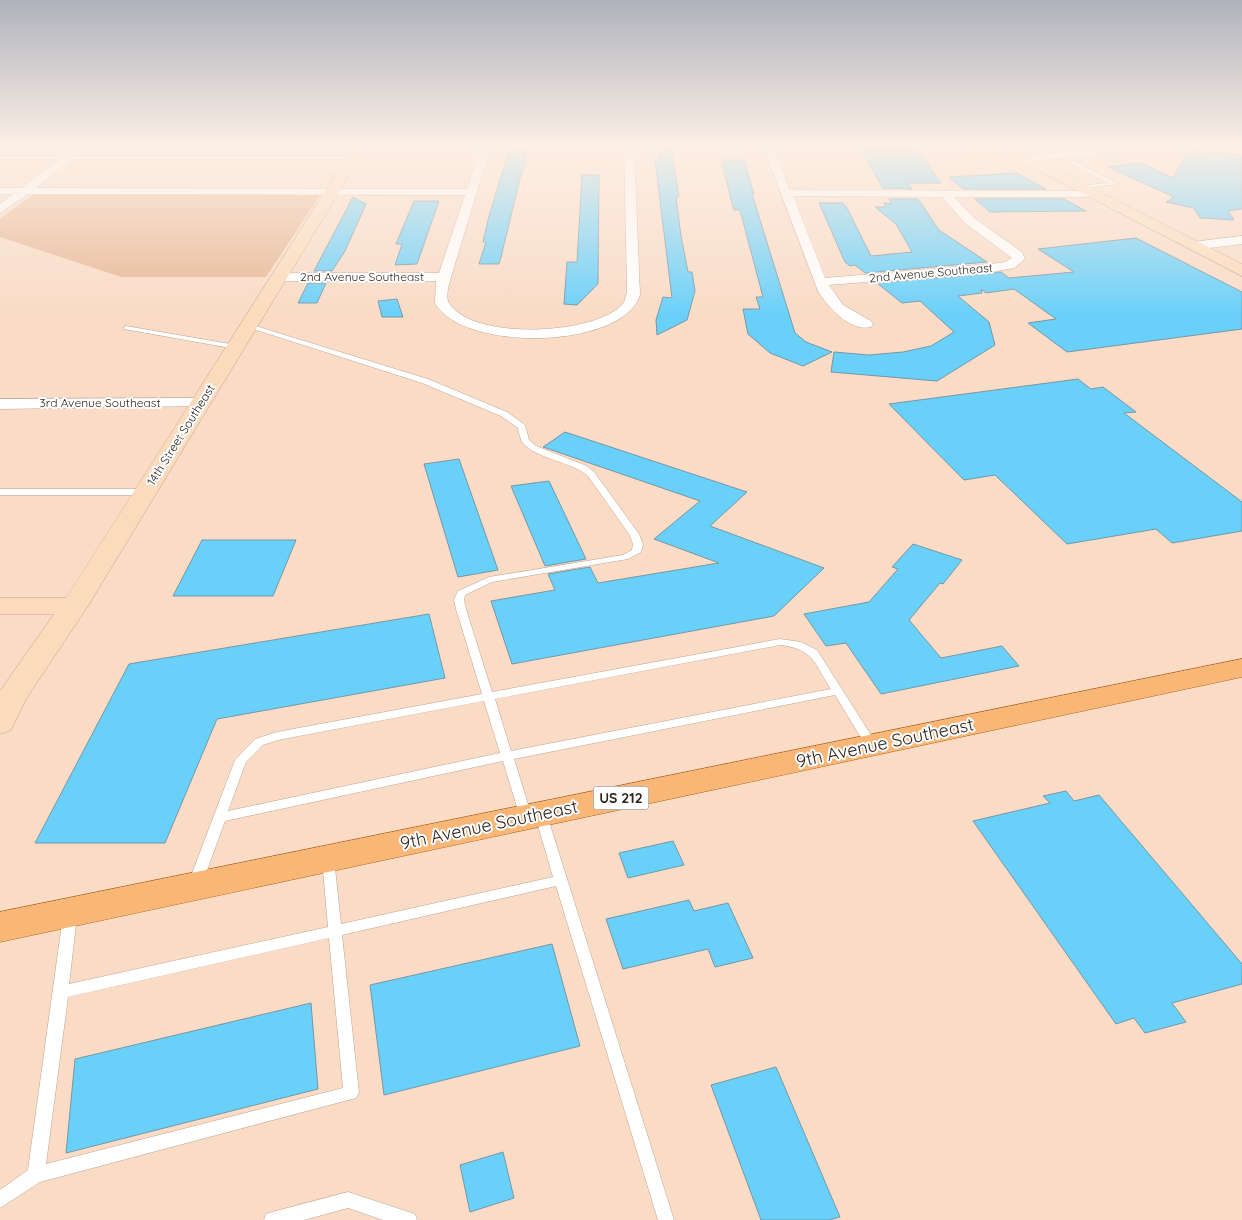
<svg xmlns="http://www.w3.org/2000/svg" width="1242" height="1220" viewBox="0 0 1242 1220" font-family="Quicksand,sans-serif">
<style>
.green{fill:#e7b693}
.building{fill:#69d0fa;stroke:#7697a6}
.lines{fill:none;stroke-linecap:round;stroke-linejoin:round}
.lane-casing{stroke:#bfa38f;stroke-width:1}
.street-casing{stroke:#bfa38f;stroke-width:1}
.secondary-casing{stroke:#bfa38f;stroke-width:1}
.primary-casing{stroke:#ae641b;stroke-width:1}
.path{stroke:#a48e7e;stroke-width:2;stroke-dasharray:2 2;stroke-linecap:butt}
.lane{fill:#fff;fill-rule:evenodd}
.street{fill:#fff;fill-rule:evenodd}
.secondary{fill:#fbdbbb;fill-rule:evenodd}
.primary{fill:#f8b776;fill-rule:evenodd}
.labels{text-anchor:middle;stroke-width:4;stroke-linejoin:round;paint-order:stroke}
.far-street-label{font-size:12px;fill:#2f241c;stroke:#fff}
.shield{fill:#fff;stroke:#6d6660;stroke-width:1}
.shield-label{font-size:14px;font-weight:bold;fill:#2f241c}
.near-street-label{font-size:18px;fill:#2f241c;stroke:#fff}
</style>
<rect width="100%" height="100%" fill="#f9dbc6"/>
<g class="green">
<path d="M 958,146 L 982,146 L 999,155 C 984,156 969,159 958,146 Z"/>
<polygon points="321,194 266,277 121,277 0,237 0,219 32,195"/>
</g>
<g class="building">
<polygon points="659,146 671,146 679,197 676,197 681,236 688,272 692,272 695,291 687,320 657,335 656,320 663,297 672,298 655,160 659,160"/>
<polygon points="859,146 916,148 941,183 908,183 912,189 883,188"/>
<polygon points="510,148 527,148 524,170 522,170 501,257 499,264 479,264 486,242 483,242 489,216"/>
<polygon points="1189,150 1242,155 1242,209 1228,211 1234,220 1200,218 1194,208 1166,202 1174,197 1108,167 1141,163 1173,178"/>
<polygon points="723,160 744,160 754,194 752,194 795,333 806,342 832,352 803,366 770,353 748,334 743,309 760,309 756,297 763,297 740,210 734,210 732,203 722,164 724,164"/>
<polygon points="1017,173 1046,189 963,189 949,177"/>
<polygon points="582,175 599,175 598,284 577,305 564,304 567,262 577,262"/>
<polygon points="353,197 366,204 345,251 332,271 314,271"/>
<polygon points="889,199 918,199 939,230 987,262 865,273 855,265 850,266 845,262 819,203 843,203 847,208 871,256 912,252 896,224 875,207 886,207 884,203 892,204"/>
<polygon points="975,199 1064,199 1086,211 990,212"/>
<polygon points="414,201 439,201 417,264 395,265 402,244 396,244"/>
<polygon points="1136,238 1242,292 1242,329 1067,352 1028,323 1056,319 1014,289 986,293 981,289 982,293 958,296 989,322 995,345 937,381 831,372 834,352 869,355 903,352 931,346 954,332 920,301 902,303 877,283 1001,272 1009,278 1074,272 1038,249"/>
<polygon points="308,283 326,283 317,303 298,303"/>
<polygon points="397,299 403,317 382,317 378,301"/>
<polygon points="1078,379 1091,389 1103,387 1136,412 1124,413 1242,502 1242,531 1172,543 1156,529 1067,544 995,475 964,480 889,404"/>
<polygon points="565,432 747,492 710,526 824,568 774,616 512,664 491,601 555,590 548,574 590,567 598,583 719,563 654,539 700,501 543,447"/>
<polygon points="459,459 498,570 458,577 424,464"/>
<polygon points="549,481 586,559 545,566 511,486"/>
<polygon points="202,540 296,540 273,596 173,596"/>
<polygon points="913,544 962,560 943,584 940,583 909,620 941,658 1002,646 1019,666 881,694 846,643 826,646 804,614 869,602 898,569 892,567"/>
<polygon points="429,614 445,678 217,719 165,843 35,843 129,664"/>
<polygon points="1066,791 1074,801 1099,795 1242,964 1242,984 1172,1003 1186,1022 1145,1033 1134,1018 1116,1024 973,821 1050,803 1043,796"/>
<polygon points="673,841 684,865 628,878 619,853"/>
<polygon points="689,900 694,911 728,903 753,958 715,967 708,949 623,969 606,919"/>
<polygon points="552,944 580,1046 384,1095 370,985"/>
<polygon points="311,1003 318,1089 66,1153 75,1059"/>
<polygon points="776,1067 840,1217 829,1220 761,1220 711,1085"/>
<polygon points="503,1152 514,1198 470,1212 460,1165"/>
</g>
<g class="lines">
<defs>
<g id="lane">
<polygon points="0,157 354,157 356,158 354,159 0,159"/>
<polygon points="1069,161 1073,161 1118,184 1076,189 1078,186 1109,183 1069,163"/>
<path d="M 249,324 L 428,379 L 507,412 L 525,425 L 529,440 L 536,446 L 587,466 L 594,472 L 639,534 L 643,544 L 641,552 L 628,559 L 492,582 L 465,595 L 464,600 L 466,609 L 492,692 L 780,639 L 801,642 L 817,650 L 876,743 L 878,746 L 876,749 L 868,749 L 835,695 L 514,759 L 532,817 L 530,820 L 526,822 L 522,820 L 520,817 L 503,761 L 225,821 L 202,884 L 200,888 L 195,889 L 190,888 L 188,884 L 235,760 L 255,739 L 277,732 L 482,694 L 456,609 L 454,600 L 458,591 L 489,577 L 623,555 L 632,550 L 633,544 L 629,534 L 588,476 C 571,461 536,459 523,443 C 520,439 519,433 518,428 L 501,416 L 422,383 L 247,327 L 247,325 ZM 780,645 C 814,649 814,663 831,689 L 511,751 L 495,699 ZM 484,701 L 500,753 L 228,811 L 246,762 L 263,745 L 278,740 Z"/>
<polygon points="126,326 236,345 239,347 236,349 124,329 124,327"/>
<polygon points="0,489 145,489 149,492 145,495 0,495"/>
<path d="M 541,810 L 545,812 L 547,815 L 674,1220 L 658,1220 L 556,886 L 342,935 L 359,1093 L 356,1098 L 40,1182 L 0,1208 L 0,1190 L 28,1170 L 63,916 L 65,912 L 70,911 L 75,912 L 77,916 L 69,984 L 328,927 L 322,859 L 323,855 L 328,854 L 333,855 L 334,859 L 341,924 L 553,877 L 535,815 L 537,812 ZM 329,938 L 343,1088 L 46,1164 L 68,997 Z"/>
<polygon points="348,1192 409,1212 415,1214 417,1220 383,1220 348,1208 304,1220 264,1220 266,1214 272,1212"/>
</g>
<g id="street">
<path d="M 77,146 L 89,146 L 36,188 L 467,189 L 481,146 L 491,146 L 451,277 C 449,285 445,296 449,303 C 473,341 593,335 622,305 C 625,302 626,296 627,291 L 624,146 L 634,146 L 640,295 C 623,350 461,352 435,303 L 436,281 L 280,281 L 273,277 L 280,273 L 439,273 L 465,195 L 28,194 L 0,213 L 0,204 L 13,194 L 0,194 L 0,188 L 22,188 Z"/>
<path d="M 763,146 L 773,146 L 790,190 L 1090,191 L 1096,194 L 1090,197 L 954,197 L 974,218 L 1022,252 L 1025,259 L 1014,268 L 991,272 L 829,285 L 843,305 L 871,321 L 873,324 L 871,327 C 850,332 828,307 818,291 ZM 793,196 L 942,197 L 966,224 L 1012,258 L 1005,262 L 991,264 L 825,278 Z"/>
<polygon points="1116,146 1155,146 1150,149 1021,162 1016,159 1021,156"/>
<polygon points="1242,236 1242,244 1193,250 1187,246 1193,242"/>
<polygon points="200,398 208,403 206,406 0,409 0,399"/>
</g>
<g id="secondary">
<polygon points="354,146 367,146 88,606 26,699 11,730 0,734 0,691 54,614 0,614 0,598 66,598"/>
<polygon points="991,146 1008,146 1242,264 1242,276"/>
</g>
<polygon id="primary" points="1242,659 1242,677 0,942 0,912"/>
</defs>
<use href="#lane" class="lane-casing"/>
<use href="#street" class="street-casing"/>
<use href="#secondary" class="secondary-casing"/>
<use href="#primary" class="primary-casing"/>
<polyline class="path" points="1163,150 1195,146"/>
<use href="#lane" class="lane"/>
<use href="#street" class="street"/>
<use href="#secondary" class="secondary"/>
<use href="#primary" class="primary"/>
</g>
<linearGradient id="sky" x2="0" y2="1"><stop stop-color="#afb3bc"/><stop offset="0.46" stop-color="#fcefe5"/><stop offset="1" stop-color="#fcefe5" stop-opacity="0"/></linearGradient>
<rect width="1242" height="317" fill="url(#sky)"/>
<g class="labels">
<g class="far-street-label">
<text transform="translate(931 273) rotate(-5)" y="4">2nd Avenue Southeast</text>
<text x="362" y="281">2nd Avenue Southeast</text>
<text x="100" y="407">3rd Avenue Southeast</text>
<text transform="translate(181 435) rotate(-58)" y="4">14th Street Southeast</text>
</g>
<rect class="shield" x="593.5" y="786.5" width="55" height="23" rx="4"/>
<g class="shield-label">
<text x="621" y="803">US 212</text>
</g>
<g class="near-street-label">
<text transform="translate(885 743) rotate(-12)" y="6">9th Avenue Southeast</text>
<text transform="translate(489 825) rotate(-12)" y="6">9th Avenue Southeast</text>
</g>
</g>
</svg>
